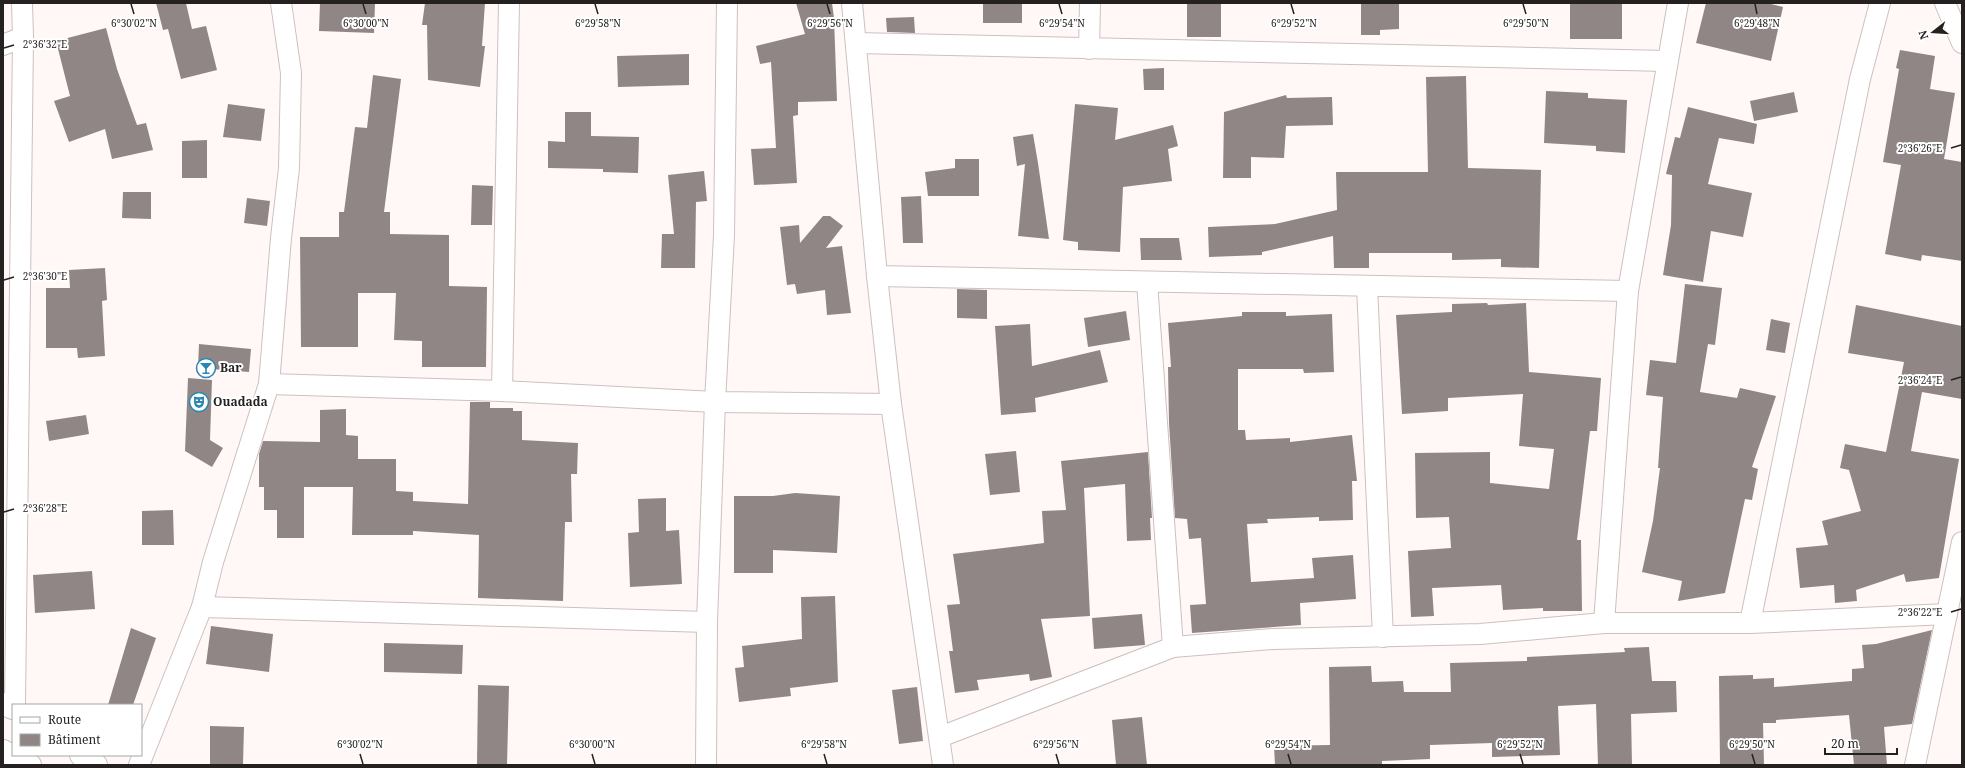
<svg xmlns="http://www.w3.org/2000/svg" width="1965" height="768" viewBox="0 0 1965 768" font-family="'Noto Serif',serif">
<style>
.building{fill:#908685}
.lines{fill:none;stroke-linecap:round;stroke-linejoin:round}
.street-casing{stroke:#ccc1bf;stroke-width:22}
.secondary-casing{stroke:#ccc1bf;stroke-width:24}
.street{stroke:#fff;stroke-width:20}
.secondary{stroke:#fff;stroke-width:22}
.ticks{fill:none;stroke:#252121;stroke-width:1.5}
.labels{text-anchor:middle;stroke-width:4;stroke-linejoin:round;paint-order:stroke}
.poi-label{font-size:12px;font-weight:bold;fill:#252121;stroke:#fff;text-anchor:start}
.ticks-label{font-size:10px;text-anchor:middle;fill:#252121;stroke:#fff;stroke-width:4;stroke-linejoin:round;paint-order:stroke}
</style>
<rect width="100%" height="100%" fill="#fff8f7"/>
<g class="building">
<polygon points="156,3 186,3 192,29 206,26 217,70 181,79 168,29 163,30"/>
<polygon points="320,3 375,3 374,33 319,31"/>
<polygon points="425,3 485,3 482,46 485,46 480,87 428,80 427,25 422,25"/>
<polygon points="796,3 832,3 834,18 837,101 798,102 798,115 793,116 797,183 754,185 751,149 776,148 771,62 760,64 756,46 805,34"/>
<rect x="983" y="3" width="39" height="20"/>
<rect x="1187" y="3" width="34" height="34"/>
<polygon points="1361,3 1399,3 1399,29 1380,30 1380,35 1361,35"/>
<rect x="1570" y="3" width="52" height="36"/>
<polygon points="1706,3 1767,3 1783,7 1771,61 1696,43"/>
<polygon points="914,17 915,33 887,32 886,18"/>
<polygon points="106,28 117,69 137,125 146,123 153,150 112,159 105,129 69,142 54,101 70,96 56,41"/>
<polygon points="1900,50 1935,56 1930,89 1955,93 1944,159 1962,162 1962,261 1922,255 1921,261 1885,254 1901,165 1883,162 1899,69 1896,68"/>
<polygon points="689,54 689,85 618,87 617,56"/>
<polygon points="1164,68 1164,90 1144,90 1143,69"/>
<polygon points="373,75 401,79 384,212 390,212 390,234 449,235 449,286 487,287 486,367 422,367 422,341 394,340 396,293 358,293 358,347 301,347 300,237 339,237 339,212 344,212 355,127 367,128"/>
<polygon points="1466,76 1468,168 1541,170 1539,268 1501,267 1501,259 1452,260 1452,253 1369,253 1369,268 1334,268 1333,236 1262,252 1262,255 1209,257 1208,227 1275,224 1337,210 1336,172 1428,172 1426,77"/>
<polygon points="1546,91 1588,93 1588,98 1627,100 1625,153 1596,151 1596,146 1544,143"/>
<polygon points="1794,92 1798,112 1754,121 1750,101"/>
<polygon points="1286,95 1287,98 1332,97 1333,125 1286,126 1284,158 1251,157 1251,178 1223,178 1224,112"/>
<polygon points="228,104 265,109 261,141 223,137"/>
<polygon points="1075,104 1118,108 1115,140 1173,125 1178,146 1168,149 1172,181 1123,187 1120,252 1078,250 1078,242 1063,240"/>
<polygon points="1688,107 1757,124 1754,144 1719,138 1708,184 1752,193 1743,237 1711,231 1703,282 1663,275 1671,225 1672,175 1666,174 1675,137 1680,138"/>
<polygon points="565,112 591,112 591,136 639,137 638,173 603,172 603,169 548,168 548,141 565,142"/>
<polygon points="1033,134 1038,163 1049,239 1018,236 1025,164 1017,166 1013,137"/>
<polygon points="207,140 207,178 182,178 182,141"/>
<polygon points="955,159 979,159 979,196 928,196 925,172 955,168"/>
<polygon points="704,171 707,201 696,202 695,268 661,268 662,234 674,234 668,175"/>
<polygon points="472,185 493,186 492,225 471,225"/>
<polygon points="123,192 151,192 151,219 122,218"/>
<polygon points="921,196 923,243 903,243 901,197"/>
<polygon points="247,198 270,201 267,226 244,223"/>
<polygon points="823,216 830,216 843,226 826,248 842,246 851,313 827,315 825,290 797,294 795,284 787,285 780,227 799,225 800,243"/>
<polygon points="1140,238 1179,238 1182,260 1141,260"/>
<polygon points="105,268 107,300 102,301 105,356 78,358 77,348 46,348 46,288 70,288 69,270"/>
<polygon points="1685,284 1722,288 1715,345 1708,344 1700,392 1737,398 1740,388 1776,396 1752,467 1758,469 1752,500 1745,499 1725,593 1678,601 1682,581 1642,572 1653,521 1660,468 1658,468 1663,397 1646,395 1650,360 1676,363"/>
<polygon points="957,289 987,290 987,319 957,318"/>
<polygon points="1487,303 1488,305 1526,303 1529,372 1601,378 1597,431 1590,431 1577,540 1581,540 1582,611 1543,611 1543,608 1503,610 1501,585 1432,588 1434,616 1411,617 1408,551 1451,548 1449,517 1416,518 1415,453 1490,452 1490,483 1549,489 1554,449 1519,446 1523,394 1448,398 1448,411 1402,414 1396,315 1452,312 1452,304"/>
<polygon points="1856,305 1962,326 1962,399 1922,392 1911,451 1959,459 1939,578 1906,582 1904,574 1856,590 1857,601 1835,603 1834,585 1800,588 1796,548 1828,545 1822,521 1861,511 1849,470 1840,468 1845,444 1886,452 1904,362 1848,353"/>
<polygon points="1126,311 1130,340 1088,347 1084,318"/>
<polygon points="1242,312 1286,312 1286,316 1332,314 1334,372 1304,373 1303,369 1238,369 1238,430 1245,430 1246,440 1290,438 1290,442 1352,435 1357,481 1352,481 1353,520 1319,521 1319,517 1267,519 1268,523 1247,524 1251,582 1314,578 1312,558 1353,555 1356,599 1300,603 1301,625 1192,633 1190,605 1206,604 1201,538 1189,539 1187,519 1175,518 1169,423 1168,367 1171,367 1168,323 1242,316"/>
<polygon points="1771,319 1790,323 1785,353 1766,350"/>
<polygon points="1030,324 1032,366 1100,350 1108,382 1035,398 1036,412 1001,415 995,326"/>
<polygon points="199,344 251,349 249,372 198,368"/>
<polygon points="188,378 212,380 210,440 223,448 212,467 185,451"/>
<polygon points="470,402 490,402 490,408 513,408 513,411 522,411 522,440 578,443 577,474 571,474 572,522 565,522 563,601 478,598 479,535 413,531 413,535 352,535 353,487 304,487 304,538 277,538 277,510 264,510 264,487 259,487 259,454 263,441 320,442 320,410 346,409 346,435 358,436 358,459 396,459 396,491 413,492 413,501 468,504"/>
<polygon points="86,415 89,434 49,441 46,421"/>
<polygon points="1016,451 1020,492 990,495 985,454"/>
<polygon points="1148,452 1152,518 1150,518 1151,540 1127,541 1125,484 1084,488 1090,616 1041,619 1052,677 1030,681 1029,674 977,680 979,690 955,693 949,651 953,651 947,605 960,604 953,554 1044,543 1042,511 1066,510 1061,461"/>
<polygon points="795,493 840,496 837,553 773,550 773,573 734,573 734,496 773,496"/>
<polygon points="666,498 666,531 679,530 682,584 630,587 628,533 639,532 638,499"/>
<polygon points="173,510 174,545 142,545 142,511"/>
<polygon points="92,571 95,609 35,613 33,575"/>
<polygon points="835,596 838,682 790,688 791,696 739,702 735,668 744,667 742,646 802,639 801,597"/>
<polygon points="1142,614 1145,645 1094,649 1092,618"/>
<polygon points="211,626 273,634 269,672 206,664"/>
<polygon points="131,628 156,638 133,705 108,705"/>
<polygon points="1932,630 1912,724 1884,727 1887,765 1854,765 1849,715 1776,720 1776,723 1763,723 1764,765 1720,765 1719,676 1753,675 1753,679 1774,678 1774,687 1852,681 1852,669 1864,668 1862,645 1876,644"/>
<polygon points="384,643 463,645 462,674 384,672"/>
<polygon points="1649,647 1652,681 1676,681 1677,712 1631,714 1632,765 1598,765 1596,704 1558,706 1560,755 1492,757 1492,743 1430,745 1430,759 1382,761 1382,765 1275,765 1274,746 1330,745 1329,667 1371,666 1372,682 1403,681 1404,692 1451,692 1450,663 1527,661 1527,657 1625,652 1624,648"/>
<polygon points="478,685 509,686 507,765 477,765"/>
<polygon points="917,687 923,741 899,744 892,690"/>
<polygon points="1142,717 1147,765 1116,765 1112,720"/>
<polygon points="210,726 244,727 243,765 210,765"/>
</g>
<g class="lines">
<defs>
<g id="street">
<polyline points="852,3 877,276 891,404 943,765"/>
<polyline points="1945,3 1962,43"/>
<polyline points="856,43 1667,61"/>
<polyline points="3,45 23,37"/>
<polyline points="1089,49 1090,3"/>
<polyline points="877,276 1628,291"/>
<polyline points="1147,282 1173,647"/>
<polyline points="1367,286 1383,637"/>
<polyline points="269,384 502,391 715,402 891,404"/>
<polyline points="502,391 509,3"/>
<polyline points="202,607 707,622"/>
<polyline points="1604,623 1628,291 1678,3"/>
<polyline points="1750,623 1860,79 1880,3"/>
<polyline points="15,705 23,37 22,3"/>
<polyline points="940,737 1173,647 1273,639 1480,634 1604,623 1750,623 1947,614"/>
<polyline points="139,765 202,607 213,562 269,384 281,238 289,168 291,73 281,3"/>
<polyline points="706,765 707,622 715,402 724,235 727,3"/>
<polyline points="1915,765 1962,542"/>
</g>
<g id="secondary">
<polyline points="3,704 13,708"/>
<polyline points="3,751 30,765"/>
<polyline points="81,755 96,765"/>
</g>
</defs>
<use href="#street" class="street-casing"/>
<use href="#secondary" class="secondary-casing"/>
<use href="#street" class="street"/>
<use href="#secondary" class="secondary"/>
</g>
<path class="ticks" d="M 131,4 L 134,14M 363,4 L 366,14M 595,4 L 598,14M 827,4 L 830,14M 1059,4 L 1062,14M 1291,4 L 1294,14M 1523,4 L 1526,14M 1755,4 L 1757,14M 4,48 L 14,45M 1951,148 L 1961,145M 4,280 L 14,277M 1951,380 L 1961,377M 4,512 L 14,509M 1951,612 L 1961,609M 360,754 L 363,764M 592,754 L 595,764M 824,754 L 827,764M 1056,754 L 1059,764M 1288,754 L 1291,764M 1520,754 L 1523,764M 1752,754 L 1755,764"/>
<defs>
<symbol id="bar-ring" viewBox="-11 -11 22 22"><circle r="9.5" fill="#fff" stroke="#2a86b3" stroke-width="1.5"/><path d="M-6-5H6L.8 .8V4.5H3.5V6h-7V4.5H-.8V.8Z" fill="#2a86b3"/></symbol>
<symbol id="theatre-ring" viewBox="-11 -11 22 22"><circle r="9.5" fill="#fff" stroke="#2a86b3" stroke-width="1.5"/><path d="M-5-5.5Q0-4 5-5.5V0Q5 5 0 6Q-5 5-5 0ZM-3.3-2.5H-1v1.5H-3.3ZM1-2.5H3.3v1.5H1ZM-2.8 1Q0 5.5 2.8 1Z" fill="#2a86b3"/></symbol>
</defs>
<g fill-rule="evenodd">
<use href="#bar-ring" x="195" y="357" width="22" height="22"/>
<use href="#theatre-ring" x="188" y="391" width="22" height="22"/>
</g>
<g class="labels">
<g class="poi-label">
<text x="220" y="372">Bar</text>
<text x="213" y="406">Ouadada</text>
</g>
</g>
<g class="ticks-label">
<text x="134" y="27">6°30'02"N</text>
<text x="366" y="27">6°30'00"N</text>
<text x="598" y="27">6°29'58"N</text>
<text x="830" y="27">6°29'56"N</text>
<text x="1062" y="27">6°29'54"N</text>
<text x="1294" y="27">6°29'52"N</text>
<text x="1526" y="27">6°29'50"N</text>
<text x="1757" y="27">6°29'48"N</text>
<text x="45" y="48">2°36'32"E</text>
<text x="1920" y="152">2°36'26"E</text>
<text x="45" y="280">2°36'30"E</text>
<text x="1920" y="384">2°36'24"E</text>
<text x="45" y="512">2°36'28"E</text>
<text x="1920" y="616">2°36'22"E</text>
<text x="360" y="748">6°30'02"N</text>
<text x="592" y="748">6°30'00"N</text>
<text x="824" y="748">6°29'58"N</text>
<text x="1056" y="748">6°29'56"N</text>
<text x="1288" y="748">6°29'54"N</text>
<text x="1520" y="748">6°29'52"N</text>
<text x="1752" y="748">6°29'50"N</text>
</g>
<rect width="1965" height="768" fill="none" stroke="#252121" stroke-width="8"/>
<rect x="12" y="704" width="130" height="52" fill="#ffffff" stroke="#a8a6a6"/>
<rect x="20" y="717" width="20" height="6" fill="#ffffff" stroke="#a8a6a6"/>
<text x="48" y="724" font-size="12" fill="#252121">Route</text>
<rect x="20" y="734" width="20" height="12" fill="#908685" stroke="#a8a6a6"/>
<text x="48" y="744" font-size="12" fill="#252121">Bâtiment</text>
<g transform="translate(1933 32) rotate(253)" stroke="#ffffff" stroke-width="3" paint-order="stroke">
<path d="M0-3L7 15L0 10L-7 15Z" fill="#252121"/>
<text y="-6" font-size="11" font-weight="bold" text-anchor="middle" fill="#252121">N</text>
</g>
<path d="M1825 748v6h72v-6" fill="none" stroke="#252121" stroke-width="2"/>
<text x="1831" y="748" font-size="12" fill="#252121" stroke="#ffffff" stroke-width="3" paint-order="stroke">20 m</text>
</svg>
